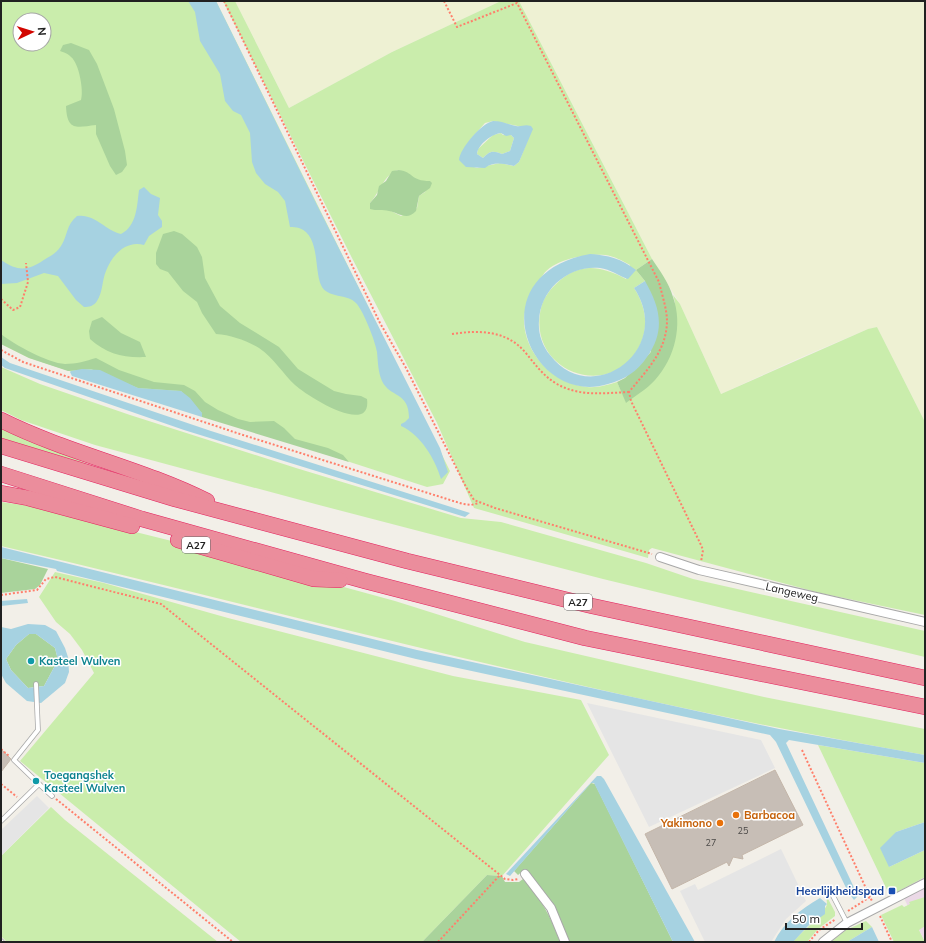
<svg xmlns="http://www.w3.org/2000/svg" width="926" height="943" viewBox="0 0 926 943" font-family="Mulish,sans-serif">
<style>
.industrial{fill:#ebd9e7}
.farmland{fill:#eef1d3}
.grass{fill:#caedac;fill-rule:evenodd}
.forest{fill:#a9d39b}
.parking{fill:#e5e5e5}
.water{fill:#a6d2e1;fill-rule:evenodd}
.building{fill:#c7beb6;stroke:#c4b6a9}
.lines{fill:none;stroke-linecap:round;stroke-linejoin:round}
.lane-casing{stroke:#a8a8a8;stroke-width:5.5}
.street-casing{stroke:#a8a8a8;stroke-width:10}
.highway-casing{stroke:#e4215e;stroke-width:16}
.path{stroke:#ff7f6b;stroke-width:2;stroke-dasharray:2 2;stroke-linecap:butt}
.lane{stroke:#fff;stroke-width:4}
.street{stroke:#fff;stroke-width:8}
.highway{stroke:#eb8d9c;stroke-width:15}
.culture-dot{fill:#0f9aa8;stroke:#fff;stroke-width:1.5}
.food-dot{fill:#e8710a;stroke:#fff;stroke-width:1.5}
.transit-dot{fill:#1a4fb4;stroke:#fff;stroke-width:1.5}
.labels{text-anchor:middle;stroke-width:3;stroke-linejoin:round;paint-order:stroke}
.number-label{font-size:9px;fill:#4a4846}
.shield{fill:#fff;stroke:#646464;stroke-width:1}
.shield-label{font-size:10px;font-weight:bold;fill:#212121}
.street-label{font-size:11px;fill:#212121;stroke:#fff}
.culture-label{font-size:11px;font-weight:bold;fill:#0d838f;stroke:#fff;text-anchor:start}
.food-label{font-size:11px;font-weight:bold;fill:#c56008;stroke:#fff;text-anchor:start}
.transit-label{font-size:11px;font-weight:bold;fill:#164399;stroke:#fff;text-anchor:end}
</style>
<rect width="100%" height="100%" fill="#f2efe8"/>
<polygon class="industrial" points="925,886 925,942 903,896"/>
<g class="farmland">
<polygon points="235,1 501,1 392,52 289,108"/>
<polygon points="519,1 925,1 925,422 877,327 868,329 795,360 721,394 680,304 652,259"/>
</g>
<g class="grass">
<path d="M 1,1 L 216,1 L 450,471 L 443,484 L 427,487 L 29,358 L 1,344 ZM 20,20 L 44,20 L 44,44 L 20,44 Z"/>
<path d="M 223,1 L 235,1 L 289,108 L 392,52 L 501,1 L 519,1 L 652,259 L 636,270 L 645,281 L 634,288 C 645,305 649,324 641,343 C 615,403 526,374 541,308 C 543,299 549,291 555,285 C 578,262 599,265 626,279 L 630,265 C 623,261 614,256 605,255 C 588,253 553,259 543,275 C 539,280 537,288 534,294 C 531,300 525,309 524,316 C 522,352 553,384 587,387 C 598,388 607,385 617,382 L 626,402 L 675,303 L 673,295 L 680,304 L 721,394 L 868,329 L 877,327 L 925,422 L 925,615 L 820,593 L 652,548 L 649,550 L 648,558 L 474,508 L 437,423 L 352,258 ZM 493,121 L 532,129 L 519,162 L 514,166 L 500,163 L 477,168 L 471,166 L 469,141 L 485,123 ZM 399,170 L 418,181 L 430,181 L 425,192 L 419,196 L 417,208 L 401,216 L 389,210 L 375,210 L 370,203 C 379,194 385,172 399,170 Z"/>
<path d="M 501,133 L 503,135 L 511,135 L 514,138 L 510,151 L 502,154 C 492,150 490,151 483,158 L 477,154 L 478,149 L 493,135 Z"/>
<polygon points="1,367 40,384 130,415 296,468 461,518 501,522 646,563 693,579 925,631 925,657 603,579 319,505 95,445 21,420 1,410"/>
<polygon points="1,428 90,465 1,438"/>
<path d="M 1,502 L 31,506 L 212,551 L 395,601 L 525,642 L 764,697 L 925,729 L 925,755 C 614,702 308,618 1,546 Z"/>
<polygon points="55,572 104,583 228,618 453,676 581,700 609,755 502,876 487,875 422,942 241,942 20,761 94,673 82,650 70,634 56,622 39,597"/>
<polygon points="818,745 925,763 925,822 896,832 889,867 925,850 925,877 893,894 889,894"/>
<polygon points="51,807 65,820 218,942 7,942 1,936 1,856"/>
<path d="M 826,895 L 835,912 L 835,916 L 818,929 L 807,942 L 793,942 C 801,932 825,914 827,904 C 827,902 826,897 826,895 Z"/>
<polygon points="925,897 925,926 919,930 925,942 894,942 881,915 902,905 904,907 910,904 909,902"/>
<polygon points="866,921 872,927 847,942 831,942 846,930"/>
</g>
<g class="forest">
<path d="M 71,43 L 89,50 L 97,64 L 114,109 L 125,151 L 127,165 L 122,172 L 116,175 L 110,166 L 96,134 L 96,125 C 77,127 67,132 66,106 L 81,100 C 84,91 79,63 71,57 C 69,54 63,52 60,51 L 63,45 Z"/>
<path d="M 399,170 C 414,172 410,181 430,181 L 432,183 L 430,188 L 419,196 L 416,211 C 407,221 399,213 389,211 C 383,209 376,211 370,209 L 370,203 L 377,195 L 379,186 L 386,181 L 392,171 Z"/>
<path d="M 174,231 L 182,234 L 197,247 L 202,257 L 205,278 L 220,306 L 240,323 L 279,347 L 298,369 L 311,377 L 334,391 L 346,394 L 361,396 L 367,399 C 372,437 307,396 295,385 C 283,374 274,358 259,348 C 245,340 231,335 216,334 L 202,313 L 197,302 L 183,291 L 168,272 L 160,269 L 156,264 L 156,253 L 163,234 Z"/>
<path d="M 652,259 C 660,271 669,283 673,297 C 683,325 675,358 655,380 C 647,389 635,396 626,403 L 617,382 L 625,378 L 651,352 L 645,281 L 636,270 Z"/>
<path d="M 102,317 L 121,333 L 140,342 L 146,357 C 123,358 107,354 90,339 L 89,331 L 92,321 Z"/>
<path d="M 1,334 C 15,345 48,363 65,364 C 76,364 86,361 96,358 L 119,370 L 154,382 L 184,385 L 195,391 L 205,402 L 218,410 L 238,419 L 250,422 L 274,421 L 284,428 L 295,439 L 328,448 L 343,455 L 349,462 L 202,417 L 202,413 L 181,391 L 138,388 L 91,369 L 68,371 L 29,358 L 1,344 Z"/>
<polygon points="1,558 48,569 40,585 35,589 1,593"/>
<polygon points="29,634 36,634 55,648 58,660 44,686 28,688 11,670 6,659 16,645"/>
<path d="M 591,783 L 595,784 L 673,942 L 569,942 C 558,913 546,891 525,869 L 518,875 L 514,871 Z"/>
<path d="M 487,875 L 502,876 L 505,882 L 519,882 L 523,879 C 541,898 551,917 560,942 L 422,942 Z"/>
</g>
<g class="parking">
<polygon points="587,703 761,740 775,768 649,827"/>
<polygon points="37,796 49,808 1,856 1,830"/>
<polygon points="781,849 806,901 786,919 771,942 705,942 680,891 695,884 698,890"/>
</g>
<g class="water">
<path d="M 188,1 L 216,1 L 317,205 L 440,448 L 448,472 L 441,479 C 435,459 421,435 401,426 L 401,424 L 405,422 L 409,418 C 409,391 390,398 382,381 C 378,372 378,362 377,352 C 375,340 364,313 357,304 C 348,293 327,299 321,285 C 314,269 320,235 299,228 C 296,227 293,227 290,227 L 285,201 L 278,192 L 265,184 L 256,173 L 252,162 L 250,133 L 241,115 L 233,111 L 225,101 L 220,74 L 200,41 L 195,12 Z"/>
<path d="M 493,121 C 502,121 507,124 516,126 C 522,127 524,124 531,126 L 533,129 L 519,162 L 514,166 C 504,164 494,161 485,168 L 466,167 L 459,160 C 460,148 482,123 493,121 ZM 501,133 L 506,136 L 511,135 L 514,138 L 510,151 L 502,154 C 492,150 490,151 483,158 L 477,154 C 478,144 492,134 501,133 Z"/>
<path d="M 144,187 L 151,194 L 160,198 L 158,215 L 162,221 L 162,227 L 149,236 L 144,245 C 126,240 112,255 106,271 C 102,280 103,292 97,301 C 94,306 89,307 84,307 L 76,300 L 58,276 L 44,273 L 17,283 L 1,284 L 1,260 C 20,273 29,270 47,258 C 53,255 57,252 61,246 C 68,235 66,225 77,216 C 94,213 105,230 121,234 C 137,226 137,205 139,190 Z"/>
<path d="M 590,254 C 608,255 622,259 636,270 L 628,279 C 619,276 610,269 600,268 C 569,265 540,289 539,321 C 538,333 542,345 550,355 C 592,410 675,349 634,288 L 645,281 C 660,307 666,330 647,357 C 638,371 624,380 608,384 C 530,408 475,275 590,254 Z"/>
<polygon points="1,357 10,363 211,431 470,513 465,517 184,430 5,368 1,365"/>
<polygon points="82,369 100,370 138,388 181,391 190,398 202,413 202,417 72,376 70,372 71,371"/>
<polygon points="1,547 417,650 779,729 925,755 925,763 789,740 786,743 858,896 854,900 848,892 776,742 770,735 416,659 57,571 56,569 1,558"/>
<polygon points="27,599 28,603 1,606 1,601"/>
<path d="M 28,624 L 45,625 L 56,631 L 65,648 L 68,657 L 69,672 L 65,683 L 41,703 L 27,701 L 6,683 L 1,674 L 1,627 L 11,629 ZM 29,634 L 36,634 L 55,648 L 58,660 L 44,686 L 28,688 L 11,670 L 6,659 L 16,645 Z"/>
<polygon points="597,776 601,776 604,779 695,942 673,942 594,783 591,783 510,876 506,874"/>
<polygon points="925,822 925,850 889,867 880,848 896,832"/>
<path d="M 820,898 L 827,904 L 825,906 L 825,914 L 808,926 L 793,942 L 774,942 C 784,922 801,909 820,898 Z"/>
<polygon points="872,927 879,942 847,942"/>
</g>
<g class="building">
<polygon points="1,749 11,759 1,772"/>
<polygon points="775,770 803,825 742,855 743,859 733,857 729,866 727,862 672,889 645,834"/>
</g>
<g class="lines">
<defs>
<g id="lane">
<polyline points="36,684 38,730 14,760 39,784"/>
<polyline points="1,821 39,784 52,796"/>
<polyline points="831,892 847,923"/>
<polyline points="1,941 2,942"/>
</g>
<g id="street">
<polyline points="660,557 699,570 925,622"/>
<polyline points="525,874 551,908 565,942"/>
<polyline points="823,942 847,923 925,883"/>
</g>
<g id="highway">
<path d="M 1,420 C 67,453 141,468 207,501"/>
<polyline points="1,446 175,499 407,561 592,606 925,678"/>
<polyline points="1,474 142,519 365,581 585,638 925,707"/>
<polyline points="1,493 28,498 132,526"/>
<polyline points="178,540 314,579 340,580"/>
</g>
</defs>
<use href="#lane" class="lane-casing"/>
<use href="#street" class="street-casing"/>
<use href="#highway" class="highway-casing"/>
<g class="path">
<polyline points="224,1 380,323 406,368 466,487 474,500 495,508 652,554"/>
<path d="M 444,1 L 457,27 L 517,3 L 659,282 C 662,295 667,309 667,322 C 666,352 646,371 629,392 L 631,401 L 701,545 L 703,550 L 701,562"/>
<polyline points="1,299 13,310 20,307 28,282 26,263"/>
<path d="M 452,334 C 479,330 506,330 525,352 C 535,364 543,376 557,384 C 580,397 604,393 629,392"/>
<polyline points="1,350 23,362 243,435 463,504 471,505 479,503"/>
<polyline points="1,595 37,590 46,579 55,577 161,604 505,879 513,880 519,879"/>
<polyline points="1,749 9,756"/>
<polyline points="802,750 870,897"/>
<polyline points="1,784 17,797"/>
<polyline points="56,799 233,942"/>
<polyline points="848,911 870,897 872,901"/>
<polyline points="880,916 892,942"/>
<polyline points="438,942 500,875"/>
<polyline points="809,942 819,930 836,919"/>
</g>
<use href="#lane" class="lane"/>
<use href="#street" class="street"/>
<use href="#highway" class="highway"/>
</g>
<g class="culture-dot">
<circle cx="31" cy="661" r="4"/>
<circle cx="36" cy="781" r="4"/>
</g>
<g class="food-dot">
<circle cx="736" cy="815" r="4"/>
<circle cx="720" cy="823" r="4"/>
</g>
<rect class="transit-dot" x="888" y="887" width="8" height="8" rx="2"/>
<g class="labels">
<g class="number-label">
<text x="743" y="834">25</text>
<text x="711" y="846">27</text>
</g>
<g class="shield">
<rect x="182" y="537" width="28" height="16" rx="3"/>
<rect x="564" y="594" width="28" height="16" rx="3"/>
</g>
<g class="shield-label">
<text x="196" y="549">A27</text>
<text x="578" y="606">A27</text>
</g>
<g class="street-label">
<text transform="translate(792 592) rotate(13)" y="4">Langeweg</text>
</g>
<g class="culture-label">
<text x="39" y="665">Kasteel Wulven</text>
<text x="44" y="779">Toegangshek<tspan x="44" dy="13">Kasteel Wulven</tspan></text>
</g>
<g class="food-label">
<text x="744" y="819">Barbacoa</text>
<text x="712" y="827" text-anchor="end">Yakimono</text>
</g>
<g class="transit-label">
<text x="884" y="895">Heerlijkheidspad</text>
</g>
</g>
<rect width="926" height="943" fill="none" stroke="#212121" stroke-width="4"/>
<g transform="translate(32 32) rotate(86)"><circle r="19" fill="#ffffff" stroke="#a6a6a6"/>
<path d="M0-3L7 15L0 10L-7 15Z" fill="#d20600"/>
<text y="-6" font-size="11" font-weight="bold" text-anchor="middle" fill="#212121">N</text>
</g>
<path d="M786 923v6h76v-6" fill="none" stroke="#212121" stroke-width="2"/>
<text x="792" y="923" font-size="12" fill="#212121" stroke="#ffffff" stroke-width="3" paint-order="stroke">50 m</text>
</svg>
